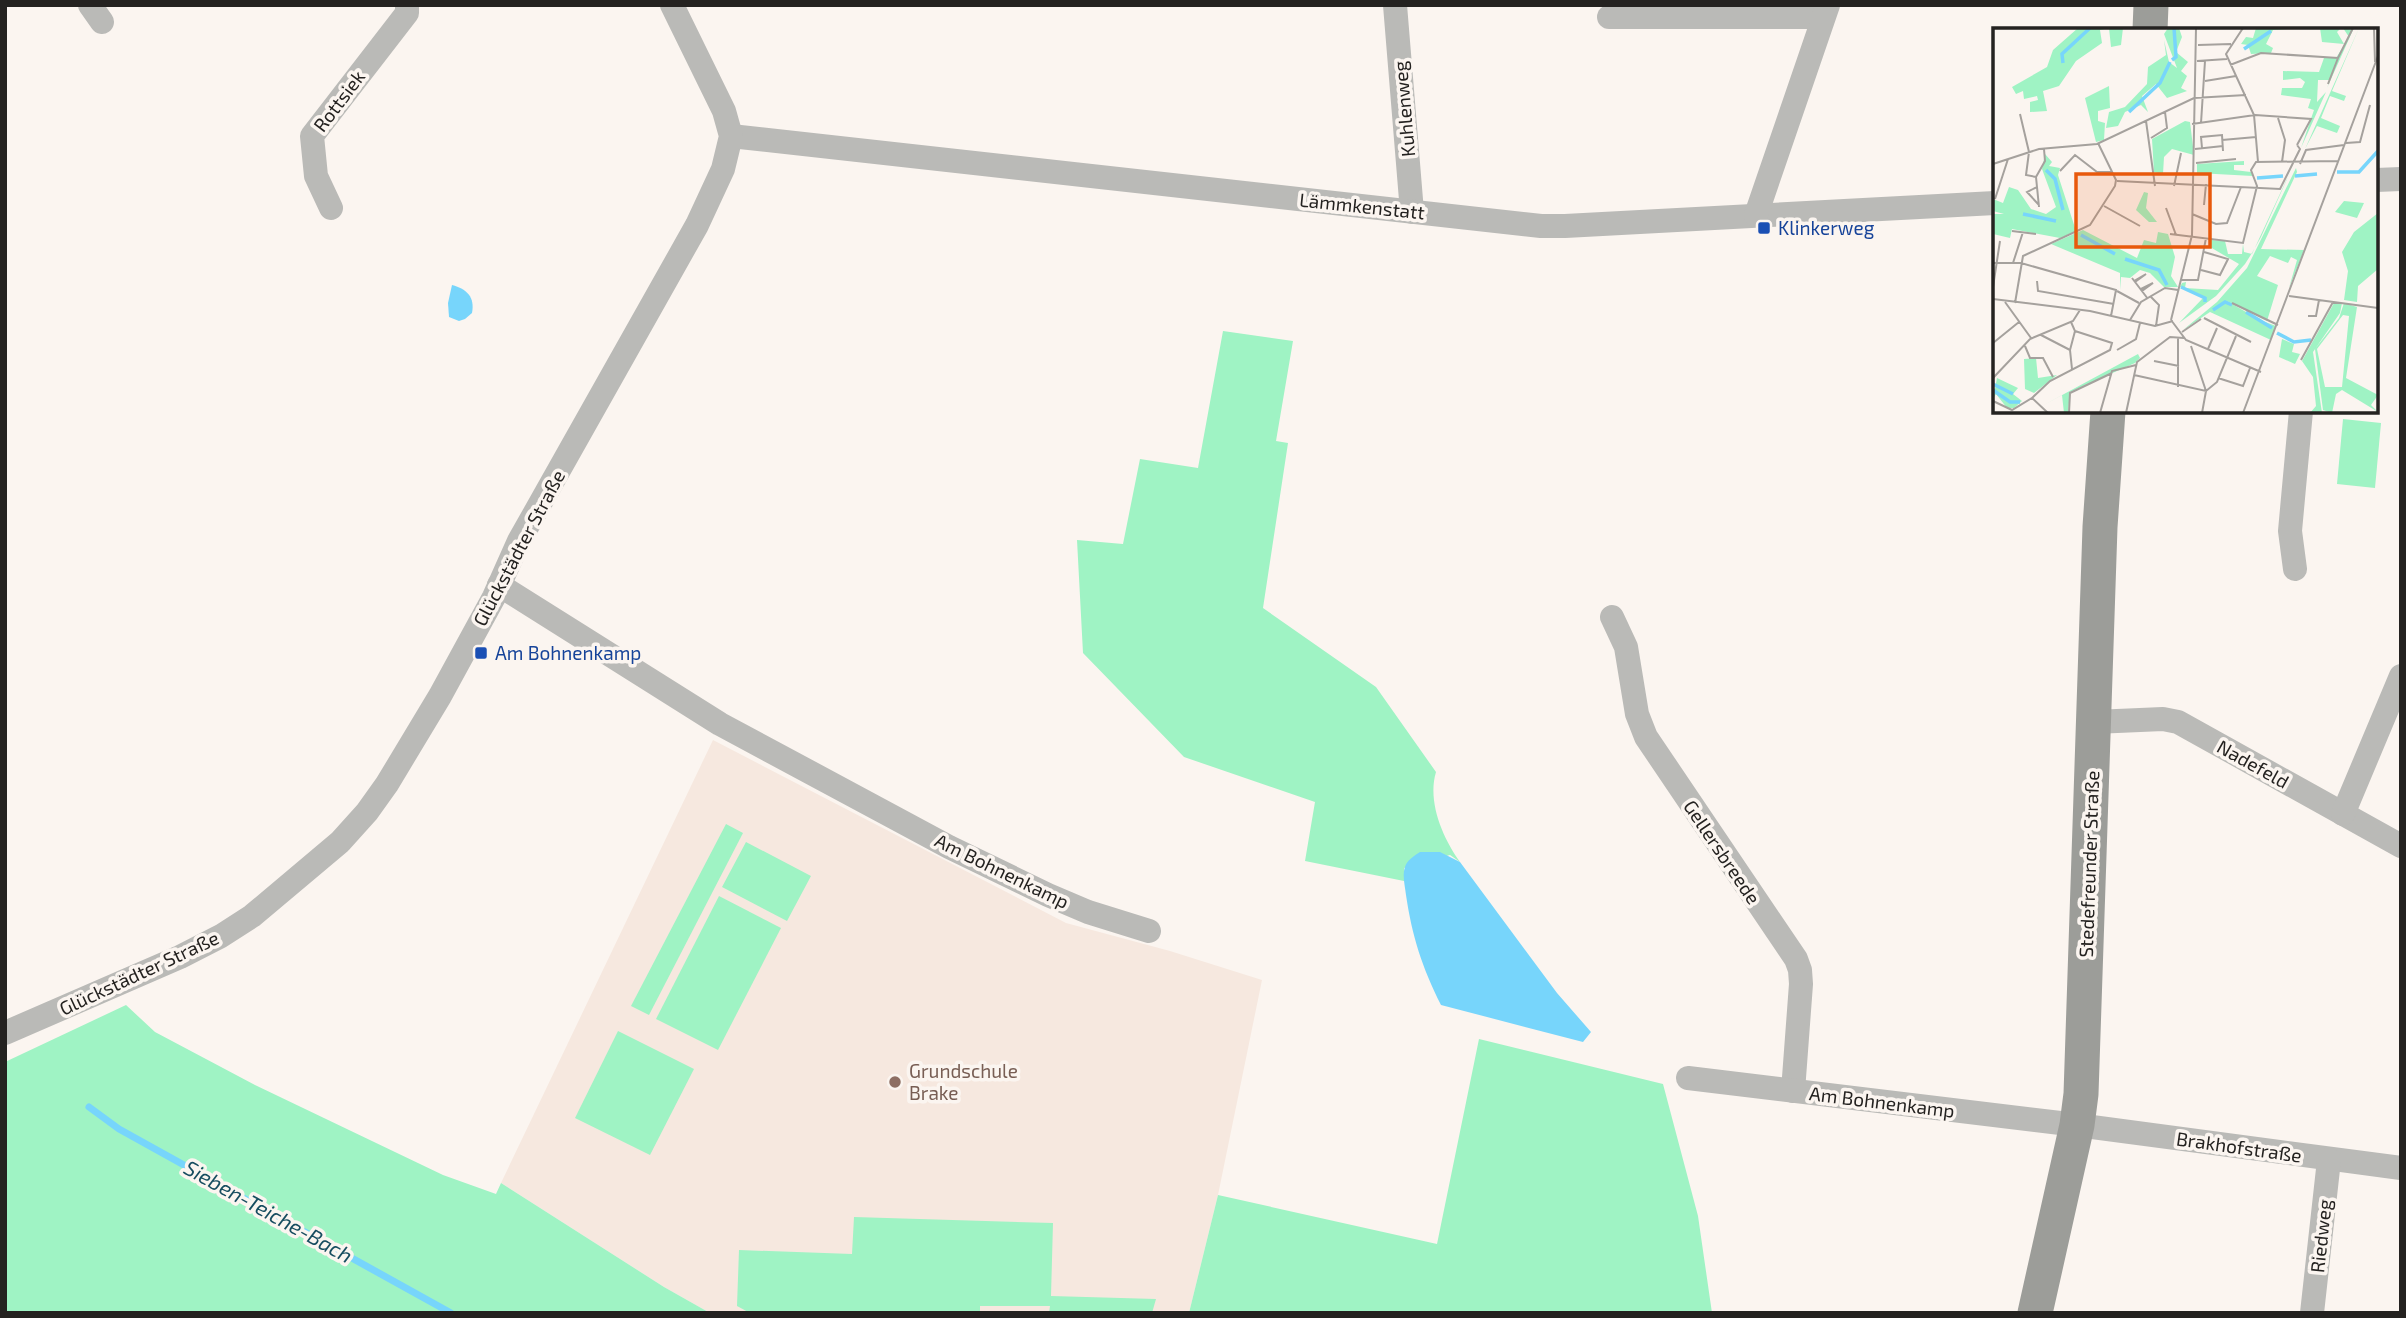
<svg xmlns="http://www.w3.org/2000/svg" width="2406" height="1318" viewBox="0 0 2406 1318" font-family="'Exo 2',sans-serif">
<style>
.built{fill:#f6e8df}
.green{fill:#9ff3c4}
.water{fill:#77d5fb}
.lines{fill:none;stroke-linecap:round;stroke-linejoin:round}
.stream{stroke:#77d5fb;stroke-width:7}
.street{stroke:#babab7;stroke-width:24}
.secondary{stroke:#9c9d99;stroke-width:35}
.transit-dot{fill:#1a4fb4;stroke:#fbf5f0;stroke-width:2.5}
.education-dot{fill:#8d6e63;stroke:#fbf5f0;stroke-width:2.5}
.labels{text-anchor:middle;stroke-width:7;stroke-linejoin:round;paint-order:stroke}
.street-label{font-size:19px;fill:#242220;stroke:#fbf5f0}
.transit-label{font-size:19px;fill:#164399;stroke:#fbf5f0;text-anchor:start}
.education-label{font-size:19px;fill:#785e54;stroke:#fbf5f0;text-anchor:start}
.water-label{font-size:21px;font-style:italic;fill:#174d60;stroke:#fbf5f0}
.inset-river{fill:none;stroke:#77d5fb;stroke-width:3.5}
.inset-road{fill:none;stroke:#a5a19d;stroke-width:2}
.view{fill:#e8590c;fill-opacity:0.15;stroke:#e8590c;stroke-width:3.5}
.inset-edge{fill:none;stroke:#242220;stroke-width:3.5}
</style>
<rect width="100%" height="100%" fill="#fbf5f0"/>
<polygon class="built" points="713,740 1066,923 1170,951 1262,980 1218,1195 1189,1313 710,1313 664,1287 501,1183"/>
<g class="green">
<path d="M 1223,331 L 1293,341 L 1276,441 L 1288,443 L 1263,608 L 1376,687 L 1436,772 C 1427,802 1443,838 1460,862 L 1450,855 L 1404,868 L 1404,881 L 1305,861 L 1315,802 L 1184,757 L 1083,653 L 1077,540 L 1123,544 L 1140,459 L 1198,468 Z"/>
<polygon points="2343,419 2381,423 2375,488 2337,484"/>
<polygon points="726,824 743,833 649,1015 631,1006"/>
<polygon points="746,842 811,876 787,921 722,887"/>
<polygon points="719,896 781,928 718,1050 656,1019"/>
<polygon points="126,1005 155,1032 255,1085 443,1175 496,1194 501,1183 664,1287 710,1313 5,1313 5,1062"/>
<polygon points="618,1031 694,1069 650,1155 575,1118"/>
<polygon points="1479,1039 1663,1084 1698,1216 1712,1313 1189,1313 1218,1195 1437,1244"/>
<polygon points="854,1217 1053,1223 1051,1296 1156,1299 1152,1313 1049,1313 1050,1306 980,1306 980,1313 750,1313 737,1306 739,1250 852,1254"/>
</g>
<g class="water">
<path d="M 452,285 C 467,289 475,297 472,313 L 465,319 L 459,321 L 449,317 L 448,303 Z"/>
<path d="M 1420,852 L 1440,852 L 1460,862 L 1557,993 L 1591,1032 L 1583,1042 L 1441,1005 C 1422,967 1412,936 1406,895 C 1405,886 1402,875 1405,867 C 1407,860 1414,856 1420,852 Z"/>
</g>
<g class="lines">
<polyline class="stream" points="89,1107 119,1129 451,1313"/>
<g class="street">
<polyline points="90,5 102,22"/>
<polyline points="1395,5 1412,212"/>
<polyline points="1609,17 1823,17"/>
<polyline points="731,136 1541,226 1565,226 1995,203"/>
<polyline points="2376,180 2401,179"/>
<polyline points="331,208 316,176 312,136 407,13 407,5"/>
<polyline points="1756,215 1828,5"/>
<polyline points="2295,569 2290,531 2301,411"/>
<polyline points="499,585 720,724 949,847 1048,895 1088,912 1149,931"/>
<polyline points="1612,617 1626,647 1637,714 1646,737 1796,959 1800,970 1801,984 1793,1091"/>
<polyline points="2094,722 2163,719 2178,722 2401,846"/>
<polyline points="2343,814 2401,676"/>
<polyline points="5,1033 180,957 221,936 252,916 340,842 367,812 387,784 440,696 494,597 519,541 697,225 723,169 731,136 724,111 672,5"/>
<polyline points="1688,1078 2077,1125 2401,1168"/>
<polyline points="2312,1313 2329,1160"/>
</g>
<g class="secondary">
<polyline points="2150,30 2151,5"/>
<polyline points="2035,1313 2077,1125 2081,1094 2100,527 2108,411"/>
</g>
</g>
<g class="transit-dot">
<rect x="1757" y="221" width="14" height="14" rx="3.5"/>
<rect x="474" y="646" width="14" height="14" rx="3.5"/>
</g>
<circle class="education-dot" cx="895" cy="1082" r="7"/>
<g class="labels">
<g class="street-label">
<text transform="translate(339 101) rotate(-53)" y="7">Rottsiek</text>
<text transform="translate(1404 109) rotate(-95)" y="7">Kuhlenweg</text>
<text transform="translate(1362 206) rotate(6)" y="7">Lämmkenstatt</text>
<text transform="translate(519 548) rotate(-62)" y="7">Glückstädter Straße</text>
<text transform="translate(2253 764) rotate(29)" y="7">Nadefeld</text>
<text transform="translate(1722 852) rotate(56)" y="7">Gellersbreede</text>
<text transform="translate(2089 864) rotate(-88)" y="7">Stedefreunder Straße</text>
<text transform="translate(1002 871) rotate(26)" y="7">Am Bohnenkamp</text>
<text transform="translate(139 973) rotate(-25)" y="7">Glückstädter Straße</text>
<text transform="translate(1882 1102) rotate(7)" y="7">Am Bohnenkamp</text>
<text transform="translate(2239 1147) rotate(8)" y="7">Brakhofstraße</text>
<text transform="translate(2321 1236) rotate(-84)" y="7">Riedweg</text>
</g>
<g class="transit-label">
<text x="1778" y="235">Klinkerweg</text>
<text x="495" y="660">Am Bohnenkamp</text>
</g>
<g class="education-label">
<text x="909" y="1078">Grundschule<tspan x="909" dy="22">Brake</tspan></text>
</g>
<g class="water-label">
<text transform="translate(268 1212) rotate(29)" y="7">Sieben-Teiche-Bach</text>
</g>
</g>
<g transform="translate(1993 28)">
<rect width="385" height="385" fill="#fbf5f0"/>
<path d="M 85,0 L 130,0 L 128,17 L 118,19 L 116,0 L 107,2 L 109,15 L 83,33 L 66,58 L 50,63 L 54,83 L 37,84 L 37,74 L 45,72 L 44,68 L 31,71 L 30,63 L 23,66 L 19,59 L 54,39 L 60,22 ZM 175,0 L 186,0 L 189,9 L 183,24 L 195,34 L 188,43 L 194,48 L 188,60 L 194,63 L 174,70 L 163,56 L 149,68 L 155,84 L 148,77 L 132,84 L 125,98 L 113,100 L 116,84 L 132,79 L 154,56 L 155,39 L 173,27 L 171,12 L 176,34 L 184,40 L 171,6 ZM 263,0 L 309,0 L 280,2 L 273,16 L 280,20 L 278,25 L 258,26 L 255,17 L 248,16 L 253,9 L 260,10 ZM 327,0 L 348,0 L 344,4 L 351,16 L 329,14 ZM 350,0 L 360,2 L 334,60 L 337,52 L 325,52 L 324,74 L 333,64 L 308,120 L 321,82 L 315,80 L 318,71 L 288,67 L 289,60 L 309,60 L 312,54 L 307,50 L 290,52 L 290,43 L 326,44 L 331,30 L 343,30 L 356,9 ZM 366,0 L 339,63 L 353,68 L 351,73 L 337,68 L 328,90 L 347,98 L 344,105 L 324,98 L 312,121 ZM 116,58 L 117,80 L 105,83 L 105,93 L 112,95 L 111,112 L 103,114 L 92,70 ZM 192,93 L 197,94 L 201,127 L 179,121 L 171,129 L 170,146 L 161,144 L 159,111 ZM 52,126 L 59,134 L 56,138 L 67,140 L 65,147 L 83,203 L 67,210 L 19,201 L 17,210 L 0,206 L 0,186 L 11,186 L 0,183 L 0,171 L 10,175 L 16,159 L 25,162 L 38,181 L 53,186 L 63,179 L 49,141 ZM 251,133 L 251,137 L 241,137 L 241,142 L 258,144 L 260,148 L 204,145 L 204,136 ZM 299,140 L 268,209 L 259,225 L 252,236 L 223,268 L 186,295 L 210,270 L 187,259 L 189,255 L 193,254 L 192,260 L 225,262 L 246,236 L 217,219 L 218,212 L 232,213 L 235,226 L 249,226 L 250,216 L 251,224 L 259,226 ZM 303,140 L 304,144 L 268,221 L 311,222 L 296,260 L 304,232 L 298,229 L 295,235 L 277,228 L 264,248 L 285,257 L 274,293 L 234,273 L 267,292 L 283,298 L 278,312 L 217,284 L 190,302 L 224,274 L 254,240 ZM 151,164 L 155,165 L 153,180 L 164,194 L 156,194 L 143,182 ZM 351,173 L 371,175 L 364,190 L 342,184 ZM 385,185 L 385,241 L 365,258 L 364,274 L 351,272 L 355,243 L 349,224 L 361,204 ZM 90,202 L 144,230 L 151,212 L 163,215 L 165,204 L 175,206 L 182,229 L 178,248 L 185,259 L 171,259 L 157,245 L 147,242 L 137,250 L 128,249 L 127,262 L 127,245 L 58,216 ZM 341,275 L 349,275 L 347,285 L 320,324 L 329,385 L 317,385 L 323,378 L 320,349 L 309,333 ZM 351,275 L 364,279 L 353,350 L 385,367 L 378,377 L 385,384 L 349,362 L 343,366 L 339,385 L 330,382 L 322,321 L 346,290 ZM 350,287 L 356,288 L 349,359 L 332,359 L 324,321 ZM 289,311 L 301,316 L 299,324 L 307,326 L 302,336 L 286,329 ZM 145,326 L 147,330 L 142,335 L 77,364 L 75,385 L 71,385 L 69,367 L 47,379 ZM 43,330 L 45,350 L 64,347 L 41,365 L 32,361 L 31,331 ZM 4,350 L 25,360 L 20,366 L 29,373 L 21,380 L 14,380 L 3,366 L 0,371 Z" fill="#9ff3c4" fill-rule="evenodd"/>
<path class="inset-river" d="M 251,21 L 278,3M 179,32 L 183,29 L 181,0M 70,35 L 69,26 L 97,0M 136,84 L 167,55 L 177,34M 53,142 L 62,151 L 70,182M 344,144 L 366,144 L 385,123M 302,148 L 324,146M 264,150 L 290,148M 30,186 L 63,193M 88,207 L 122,226M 132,231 L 166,242 L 174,257M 188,259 L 212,270 L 212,274M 220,282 L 232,274 L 239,277M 253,284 L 279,300M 284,305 L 301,314 L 318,312M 0,356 L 20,366M 0,362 L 17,374 L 27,374"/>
<path class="inset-road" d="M 250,0 L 233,26 L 261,87 L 265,134M 381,0 L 382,34M 205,17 L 238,16M 204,33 L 234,31M 237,37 L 268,25 L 345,30 L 360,0M 212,53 L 243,48M 335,56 L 345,30M 27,86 L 36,124M 285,90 L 292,112 L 289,134M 153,93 L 162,158M 208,95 L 212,33M 199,96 L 262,87 L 318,91 L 304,117M 158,110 L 174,100 L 172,84M 229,112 L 263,109M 353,115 L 367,114 L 377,77M 209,120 L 208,109 L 229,107 L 230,123M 202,121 L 230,118M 36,124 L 33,147 L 43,149M 203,135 L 243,131M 0,136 L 46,121 L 104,116 L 201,70 L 253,67M 307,136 L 313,122 L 351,117M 67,143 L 82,127 L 104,144 L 119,144M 124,153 L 287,161 L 307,121 L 304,117M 181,158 L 188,125M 44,159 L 34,164 L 46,177M 2,171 L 15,131M 211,177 L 213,156M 111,178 L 147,198M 46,179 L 43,149 L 52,133 L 51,121M 173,180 L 183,207M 199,186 L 223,196 L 234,195 L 248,159M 19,203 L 43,206M 177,206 L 250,215 L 264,158 L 258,142 L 263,134 L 345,133M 1,235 L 28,235 L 123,262 L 118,288M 20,235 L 30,204M 208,242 L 227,247 L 235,231 L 211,224M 139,250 L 155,271M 188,252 L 205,252 L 213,210M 44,253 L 45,263 L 121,276M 141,253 L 153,246 L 142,254M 0,259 L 7,213M 148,261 L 160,255 L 149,263M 124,263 L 146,275M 296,268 L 385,280M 158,269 L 166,277 L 163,298M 0,271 L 97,283 L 162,298 L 180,293M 12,274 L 38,310M 22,275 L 30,228 L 97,197 L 122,158 L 123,152 L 105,115M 239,275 L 285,297M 315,288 L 323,288 L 326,272M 211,290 L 258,314M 137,292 L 148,274 L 172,260 L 185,262M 178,292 L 199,207 L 203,0M 178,292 L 193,312 L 268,344M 78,294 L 82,303 L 77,322 L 79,341M 189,304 L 208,291M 48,307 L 77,322M 185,310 L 185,359M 0,315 L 26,294M 32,318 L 37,330 L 50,330 L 60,349M 198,318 L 213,363 L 209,385M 215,321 L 224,300M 124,322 L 143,311 L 147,295M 308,332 L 340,274M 161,333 L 186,338M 141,347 L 213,363 L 224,354 L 243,308M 0,350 L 37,311 L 80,293 L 87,282M 225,350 L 250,358 L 257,340M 39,370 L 57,353 L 117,322 L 119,315 L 82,303M 0,373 L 19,382 L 39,370 L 55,385M 76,385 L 77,365 L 119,345M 107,385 L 119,343 L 143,337M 133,385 L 144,334 L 177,309 L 191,310M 250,385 L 385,28"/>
<path class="view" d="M 83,146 L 217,146 L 217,219 L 83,219 Z"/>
<rect width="385" height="385" class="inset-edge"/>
</g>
<rect width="2406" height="1318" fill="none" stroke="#242220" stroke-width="14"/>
</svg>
